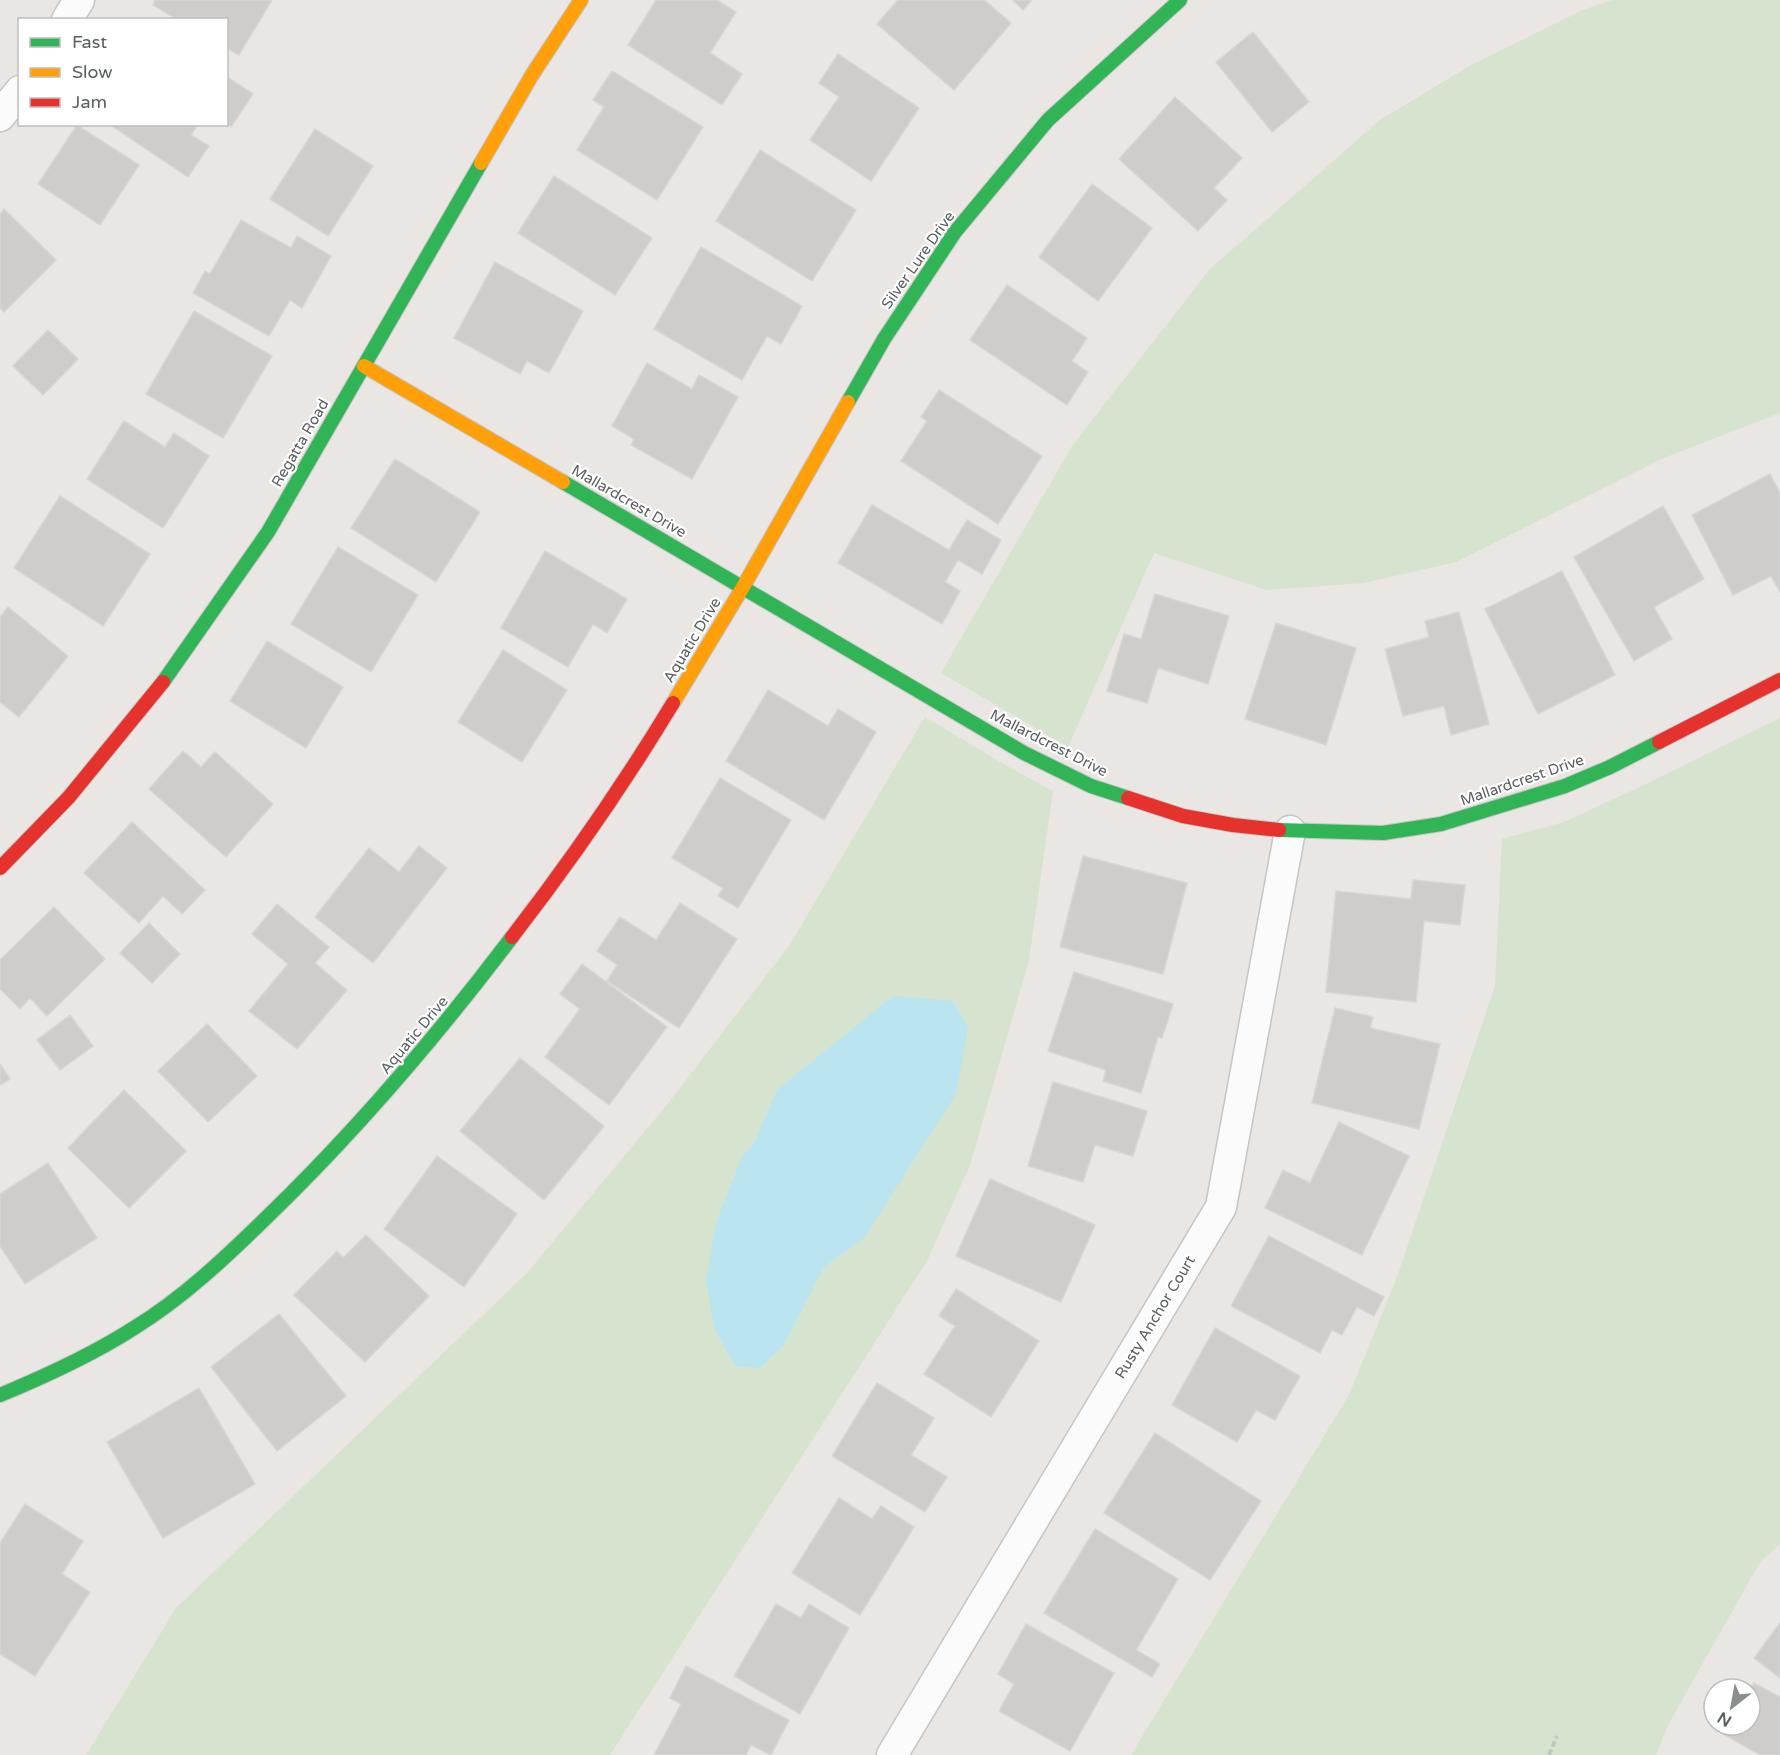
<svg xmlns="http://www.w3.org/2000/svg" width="1780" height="1755" viewBox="0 0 1780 1755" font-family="'Varela Round',sans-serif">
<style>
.green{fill:#d6e3cf}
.water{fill:#bae4f0}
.building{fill:#cfcdcc;stroke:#d8d5d2;stroke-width:1.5}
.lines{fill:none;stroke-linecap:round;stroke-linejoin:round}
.street-casing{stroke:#c5c5c5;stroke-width:33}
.fast-casing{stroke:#c5c5c5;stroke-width:16}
.slow-casing{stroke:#c5c5c5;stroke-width:16}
.jam-casing{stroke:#c5c5c5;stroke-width:16}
.path{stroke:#c3c7c4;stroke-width:4;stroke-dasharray:6 3;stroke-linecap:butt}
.street{stroke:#fcfbfb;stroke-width:30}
.fast{stroke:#30b455;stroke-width:14}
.slow{stroke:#ff9f0a;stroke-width:14}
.jam{stroke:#e5322d;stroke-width:14}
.labels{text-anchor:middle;stroke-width:4.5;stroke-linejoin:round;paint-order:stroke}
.street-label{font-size:15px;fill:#595e60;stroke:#fff}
</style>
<rect width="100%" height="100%" fill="#e9e6e3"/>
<g class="green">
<polygon points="1612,0 1780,0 1780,413 1661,459 1456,562 1364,583 1267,590 1154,553 1068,747 941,673 1072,446 1210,269 1380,120 1471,65 1583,10"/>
<polygon points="925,717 1005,765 1053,791 1029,960 970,1165 927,1261 610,1755 86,1755 176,1608 527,1273 666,1106 789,946"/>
<polygon points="1780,718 1780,1544 1760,1562 1668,1725 1656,1755 1131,1755 1349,1395 1397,1277 1495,986 1502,839 1564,822 1646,784"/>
</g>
<polygon class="water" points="893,996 953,1001 968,1027 956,1094 864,1238 824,1267 784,1345 760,1368 735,1366 715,1330 706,1282 716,1223 741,1159 755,1141 777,1090"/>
<g class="building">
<polygon points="155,0 272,0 239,55 226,48 226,20 178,20 153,5"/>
<polygon points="656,0 717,0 736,12 710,53 742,74 722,105 628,45"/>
<polygon points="898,0 984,0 1011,23 954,90 877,24"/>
<polygon points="1013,0 1032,0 1023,10"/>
<polygon points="1253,32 1309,102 1272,132 1216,62"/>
<polygon points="838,54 919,108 871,181 810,140 839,97 819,83"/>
<polygon points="612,71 703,127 657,200 577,150 604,107 593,100"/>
<polygon points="226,76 253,94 231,127 226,124"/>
<polygon points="1175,97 1242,158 1214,188 1227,200 1198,231 1119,159"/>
<polygon points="109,124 198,124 191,135 209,146 188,177"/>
<polygon points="77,125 139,165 100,225 38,184"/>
<polygon points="315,129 373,166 328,236 270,199"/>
<polygon points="760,150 856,210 812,281 716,221"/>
<polygon points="554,176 652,238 615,295 518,233"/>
<polygon points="1092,184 1152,228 1098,301 1039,257"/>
<polygon points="4,209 56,260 4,312 0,308 0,214"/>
<polygon points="241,220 291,248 297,236 331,256 302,308 290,300 269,336 193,293 205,271 210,274"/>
<polygon points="701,247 802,306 781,344 767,336 742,380 654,329"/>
<polygon points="495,262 583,311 549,373 527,361 520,374 454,338"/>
<polygon points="1007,285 1087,338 1072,361 1088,372 1067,405 970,340"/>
<polygon points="194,311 272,356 223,438 146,394"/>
<polygon points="48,330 78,359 43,395 13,366"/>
<polygon points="647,363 692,389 699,375 738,397 692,479 631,445 634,439 612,426"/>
<polygon points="939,390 1042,456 998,524 901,461 927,421 921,417"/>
<polygon points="124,421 165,447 174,433 209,456 163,528 87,479"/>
<polygon points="395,459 480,512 436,582 351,528"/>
<polygon points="1770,474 1780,493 1780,592 1771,576 1733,595 1692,515"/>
<polygon points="60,496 150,554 103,626 14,568"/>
<polygon points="872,505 949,550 967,520 1001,540 982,574 958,560 945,582 960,591 942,624 838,563"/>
<polygon points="1663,506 1704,579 1654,607 1672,639 1634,661 1574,557"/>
<polygon points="338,547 418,595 371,672 291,624"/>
<polygon points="545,551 627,599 607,633 593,624 568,667 501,628"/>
<polygon points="1562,571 1615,675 1538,714 1485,609"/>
<polygon points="1155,594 1229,616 1208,684 1158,668 1147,703 1107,691 1124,634 1141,639"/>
<polygon points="8,607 68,656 19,717 0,702 0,617"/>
<polygon points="1459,612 1489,724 1451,735 1444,706 1403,716 1385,649 1429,637 1425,621"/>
<polygon points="1276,623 1356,648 1326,745 1245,719"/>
<polygon points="267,641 343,687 306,748 230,701"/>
<polygon points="503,650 567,690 522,762 458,722"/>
<polygon points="768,690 828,726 838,709 876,732 824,820 726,761"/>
<polygon points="183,751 201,767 215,752 273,804 226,857 149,789"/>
<polygon points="720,778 791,820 738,908 718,896 723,888 672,858"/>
<polygon points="132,822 205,890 182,914 163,896 139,923 84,873"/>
<polygon points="419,846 447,868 373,963 315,917 369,848 399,872"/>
<polygon points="1083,856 1187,883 1163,974 1060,947"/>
<polygon points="1413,880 1465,885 1460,925 1424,921 1416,1002 1326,992 1336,891 1411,899"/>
<polygon points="680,903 737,939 679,1028 607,981 617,965 597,951 620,917 656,940"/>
<polygon points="277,904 329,947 315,963 347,990 297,1049 249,1011 288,964 252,934"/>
<polygon points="54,907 105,959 47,1016 30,998 20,1009 0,989 0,960"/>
<polygon points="149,923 180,954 152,983 120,953"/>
<polygon points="582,964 667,1027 609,1105 545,1057 580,1009 560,994"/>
<polygon points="1074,972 1173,1004 1162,1038 1158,1037 1141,1093 1103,1081 1106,1070 1048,1051"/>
<polygon points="1335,1008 1373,1017 1370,1028 1440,1044 1419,1129 1312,1103"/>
<polygon points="70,1015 93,1046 60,1070 37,1040"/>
<polygon points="207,1024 257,1076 208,1122 158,1071"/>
<polygon points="520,1058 604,1126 544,1200 460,1131"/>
<polygon points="0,1064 10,1079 0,1085"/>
<polygon points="1053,1082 1147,1111 1133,1156 1095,1145 1083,1182 1028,1166"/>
<polygon points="124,1090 186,1151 129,1208 68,1148"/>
<polygon points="1339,1122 1409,1156 1362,1255 1265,1208 1283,1170 1310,1183"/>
<polygon points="437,1156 517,1214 464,1287 384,1229"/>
<polygon points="48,1163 97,1238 25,1284 0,1246 0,1194"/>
<polygon points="990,1179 1095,1225 1061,1302 956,1256"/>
<polygon points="366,1235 429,1296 365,1362 294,1295 337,1251 343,1258"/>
<polygon points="1269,1236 1384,1297 1374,1316 1357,1307 1342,1335 1332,1330 1320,1353 1231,1306"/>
<polygon points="956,1289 1039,1341 991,1417 924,1374 955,1326 939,1316"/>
<polygon points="279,1314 346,1396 277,1451 211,1367"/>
<polygon points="1215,1328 1300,1376 1275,1420 1256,1410 1237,1442 1172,1405"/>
<polygon points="877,1383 934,1418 911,1455 947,1477 925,1512 832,1456"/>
<polygon points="199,1388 255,1484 163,1538 107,1442"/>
<polygon points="1155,1433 1261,1501 1210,1580 1104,1513"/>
<polygon points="839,1498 872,1519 881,1506 914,1527 860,1615 792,1573"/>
<polygon points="25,1504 83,1541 62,1574 90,1592 35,1676 0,1654 0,1543"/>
<polygon points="1095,1529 1178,1579 1136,1650 1160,1664 1152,1677 1044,1613"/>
<polygon points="776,1604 801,1618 809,1604 849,1628 800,1714 734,1676"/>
<polygon points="1780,1623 1780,1678 1754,1658"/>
<polygon points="1026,1624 1114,1673 1070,1751 999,1711 1014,1684 998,1674"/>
<polygon points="686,1666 789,1720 771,1755 751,1745 746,1755 654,1755 681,1704 670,1698"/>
<polygon points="1754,1683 1780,1697 1780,1755 1760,1755 1725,1735 1731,1725 1750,1725 1750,1691"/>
</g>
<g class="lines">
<defs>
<g id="street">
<polyline points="67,20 79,0"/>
<polyline points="0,116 20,91"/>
<polyline points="892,1755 1221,1207 1290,831"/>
</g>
<g id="fast">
<polyline points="848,402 884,339 955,232 1048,120 1180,0"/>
<polyline points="563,482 1024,753 1091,786 1128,798"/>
<polyline points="163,682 268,532 481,163"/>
<polyline points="1279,830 1383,833 1441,824 1565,786 1610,767 1659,742"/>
<path d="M 0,1395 C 46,1376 92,1355 134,1328 C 183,1298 226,1257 267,1217 C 356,1131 437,1036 512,937"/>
</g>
<g id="slow">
<polyline points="481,163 532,75 581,0"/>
<polyline points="364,366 563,482"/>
<polyline points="673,703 743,587 848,402"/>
</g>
<g id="jam">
<polyline points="1659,742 1780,680"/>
<polyline points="1128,798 1183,816 1233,825 1279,830"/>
<polyline points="0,868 69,797 163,682"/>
<path d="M 512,937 C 570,862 624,784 673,703"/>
</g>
</defs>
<use href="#street" class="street-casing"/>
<use href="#fast" class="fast-casing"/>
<use href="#slow" class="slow-casing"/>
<use href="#jam" class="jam-casing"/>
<polyline class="path" points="1549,1755 1557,1736"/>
<use href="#street" class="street"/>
<use href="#fast" class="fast"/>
<use href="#slow" class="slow"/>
<use href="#jam" class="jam"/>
</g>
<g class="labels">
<g class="street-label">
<text transform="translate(918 260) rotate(-55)" y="5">Silver Lure Drive</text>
<text transform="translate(300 443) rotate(-60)" y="5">Regatta Road</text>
<text transform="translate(629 501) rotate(30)" y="5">Mallardcrest Drive</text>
<text transform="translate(692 640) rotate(-59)" y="5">Aquatic Drive</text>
<text transform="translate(1049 743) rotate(27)" y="5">Mallardcrest Drive</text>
<text transform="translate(1522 780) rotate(-19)" y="5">Mallardcrest Drive</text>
<text transform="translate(414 1035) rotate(-50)" y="5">Aquatic Drive</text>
<text transform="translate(1155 1317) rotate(-59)" y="5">Rusty Anchor Court</text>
</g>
</g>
<rect x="18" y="18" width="210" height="108" fill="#ffffff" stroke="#bdbfbf" stroke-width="1.5"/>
<rect x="30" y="38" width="30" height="9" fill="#30b455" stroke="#bdbfbf" stroke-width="1.5"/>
<text x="72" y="48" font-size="18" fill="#595e60">Fast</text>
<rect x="30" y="68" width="30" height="9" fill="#ff9f0a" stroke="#bdbfbf" stroke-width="1.5"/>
<text x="72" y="78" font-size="18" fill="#595e60">Slow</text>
<rect x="30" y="98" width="30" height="9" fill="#e5322d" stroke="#bdbfbf" stroke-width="1.5"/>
<text x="72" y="108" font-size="18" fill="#595e60">Jam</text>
<g transform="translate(1732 1707) rotate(211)"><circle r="28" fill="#ffffff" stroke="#bdbfbf" stroke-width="1.5"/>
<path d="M0-4.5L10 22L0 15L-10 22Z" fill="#8b8e8e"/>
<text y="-9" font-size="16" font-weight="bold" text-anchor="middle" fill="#595e60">N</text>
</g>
</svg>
